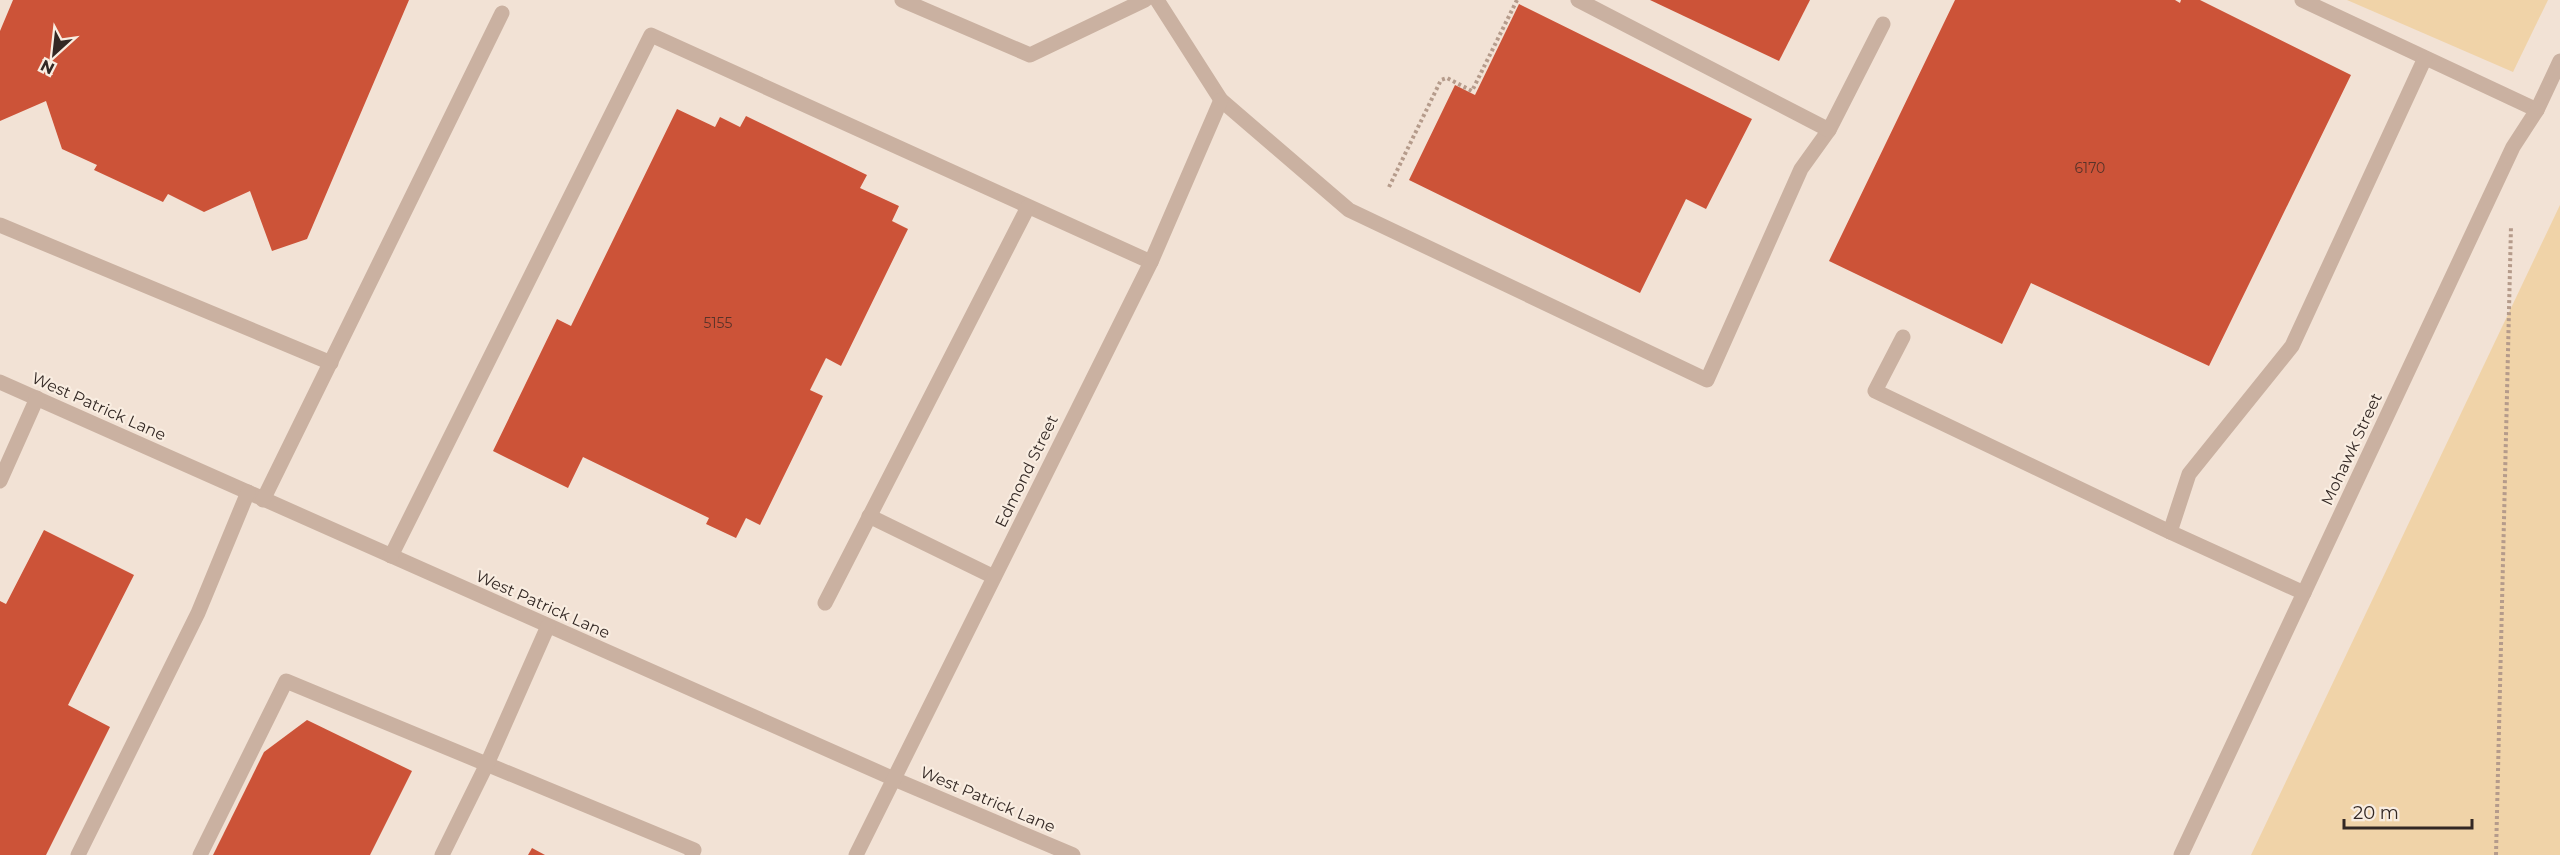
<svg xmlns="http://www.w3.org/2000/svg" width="2560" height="855" viewBox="0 0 2560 855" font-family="Montserrat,sans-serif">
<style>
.sand{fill:#f0d3a8}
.building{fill:#cc5338}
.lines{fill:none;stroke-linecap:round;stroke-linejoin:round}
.path{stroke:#b59b8b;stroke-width:4;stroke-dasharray:3 3;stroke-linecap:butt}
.minor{stroke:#cab1a1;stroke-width:15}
.labels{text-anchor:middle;stroke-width:4.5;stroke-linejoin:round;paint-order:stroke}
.number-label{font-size:14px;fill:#593329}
.street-label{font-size:16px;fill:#332824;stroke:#f9ede1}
</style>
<rect width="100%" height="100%" fill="#f2e2d5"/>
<g class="sand">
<polygon points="2347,0 2548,0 2513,72"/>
<polygon points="2560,205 2560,855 2251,855"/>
</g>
<g class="building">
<polygon points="13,0 409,0 307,239 272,251 250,191 204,212 168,194 163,202 94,170 97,165 62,149 46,101 0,121 0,31"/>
<polygon points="1650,0 1810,0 1779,61"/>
<polygon points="1955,0 2175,0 2180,3 2181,0 2200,0 2351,75 2209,366 2031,283 2002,344 1829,261"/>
<polygon points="1519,4 1752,119 1706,209 1686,199 1640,293 1409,180 1455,85 1475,95"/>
<polygon points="677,109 715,127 720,117 740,127 746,116 867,175 860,188 899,206 892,221 908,229 841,366 826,358 810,390 823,396 760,525 746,518 736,538 706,524 709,518 583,457 568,488 493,451 557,319 571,326"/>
<polygon points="44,530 134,575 68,705 110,727 46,855 0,855 0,601 6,604"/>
<polygon points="307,720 412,771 370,855 213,855 264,752"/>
<polygon points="532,848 545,855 528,855"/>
</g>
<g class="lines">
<g class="path">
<polyline points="1389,187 1441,80 1447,78 1472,91 1517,0"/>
<polyline points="2496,855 2511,226"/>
</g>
<g class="minor">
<polyline points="902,0 1030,55 1145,0"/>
<polyline points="1157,0 1221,100 1349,210 1707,380 1801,169 1829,130"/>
<polyline points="1578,0 1829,130 1883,24"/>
<polyline points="2302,0 2537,110"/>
<polyline points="0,225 331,363"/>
<polyline points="1903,337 1875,391 2170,532"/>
<polyline points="0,382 894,779 1073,855"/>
<polyline points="0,481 37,398"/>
<polyline points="263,500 502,13"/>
<polyline points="869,516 994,577"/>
<polyline points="391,556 651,35 1151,262"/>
<polyline points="2304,593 2170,532 2189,474 2292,346 2425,58"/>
<polyline points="825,603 1028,207"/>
<polyline points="78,855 198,613 248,492"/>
<polyline points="200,855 286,681 694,850 692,855"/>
<polyline points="442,855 487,764 548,626"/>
<polyline points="856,855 1151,262 1221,100"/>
<polyline points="2181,855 2513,147 2537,110 2560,61"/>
</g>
</g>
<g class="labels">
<g class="number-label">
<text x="2090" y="173">6170</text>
<text x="718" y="328">5155</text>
</g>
<g class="street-label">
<text transform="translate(99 406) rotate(24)" y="6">West Patrick Lane</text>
<text transform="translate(2351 449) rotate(-65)" y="6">Mohawk Street</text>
<text transform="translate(1026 471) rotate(-64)" y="6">Edmond Street</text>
<text transform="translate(543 604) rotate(24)" y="6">West Patrick Lane</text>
<text transform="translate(988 799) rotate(23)" y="6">West Patrick Lane</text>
</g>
</g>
<g transform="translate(54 54) rotate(207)" stroke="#f9ede1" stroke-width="4.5" paint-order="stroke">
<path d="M0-4.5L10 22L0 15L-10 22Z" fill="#332824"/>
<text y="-9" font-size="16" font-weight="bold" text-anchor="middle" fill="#332824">N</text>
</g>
<path d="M2344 819v9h128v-9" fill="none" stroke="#332824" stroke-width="3"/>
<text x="2353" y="819" font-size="18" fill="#332824" stroke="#f9ede1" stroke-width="4.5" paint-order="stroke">20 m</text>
</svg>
